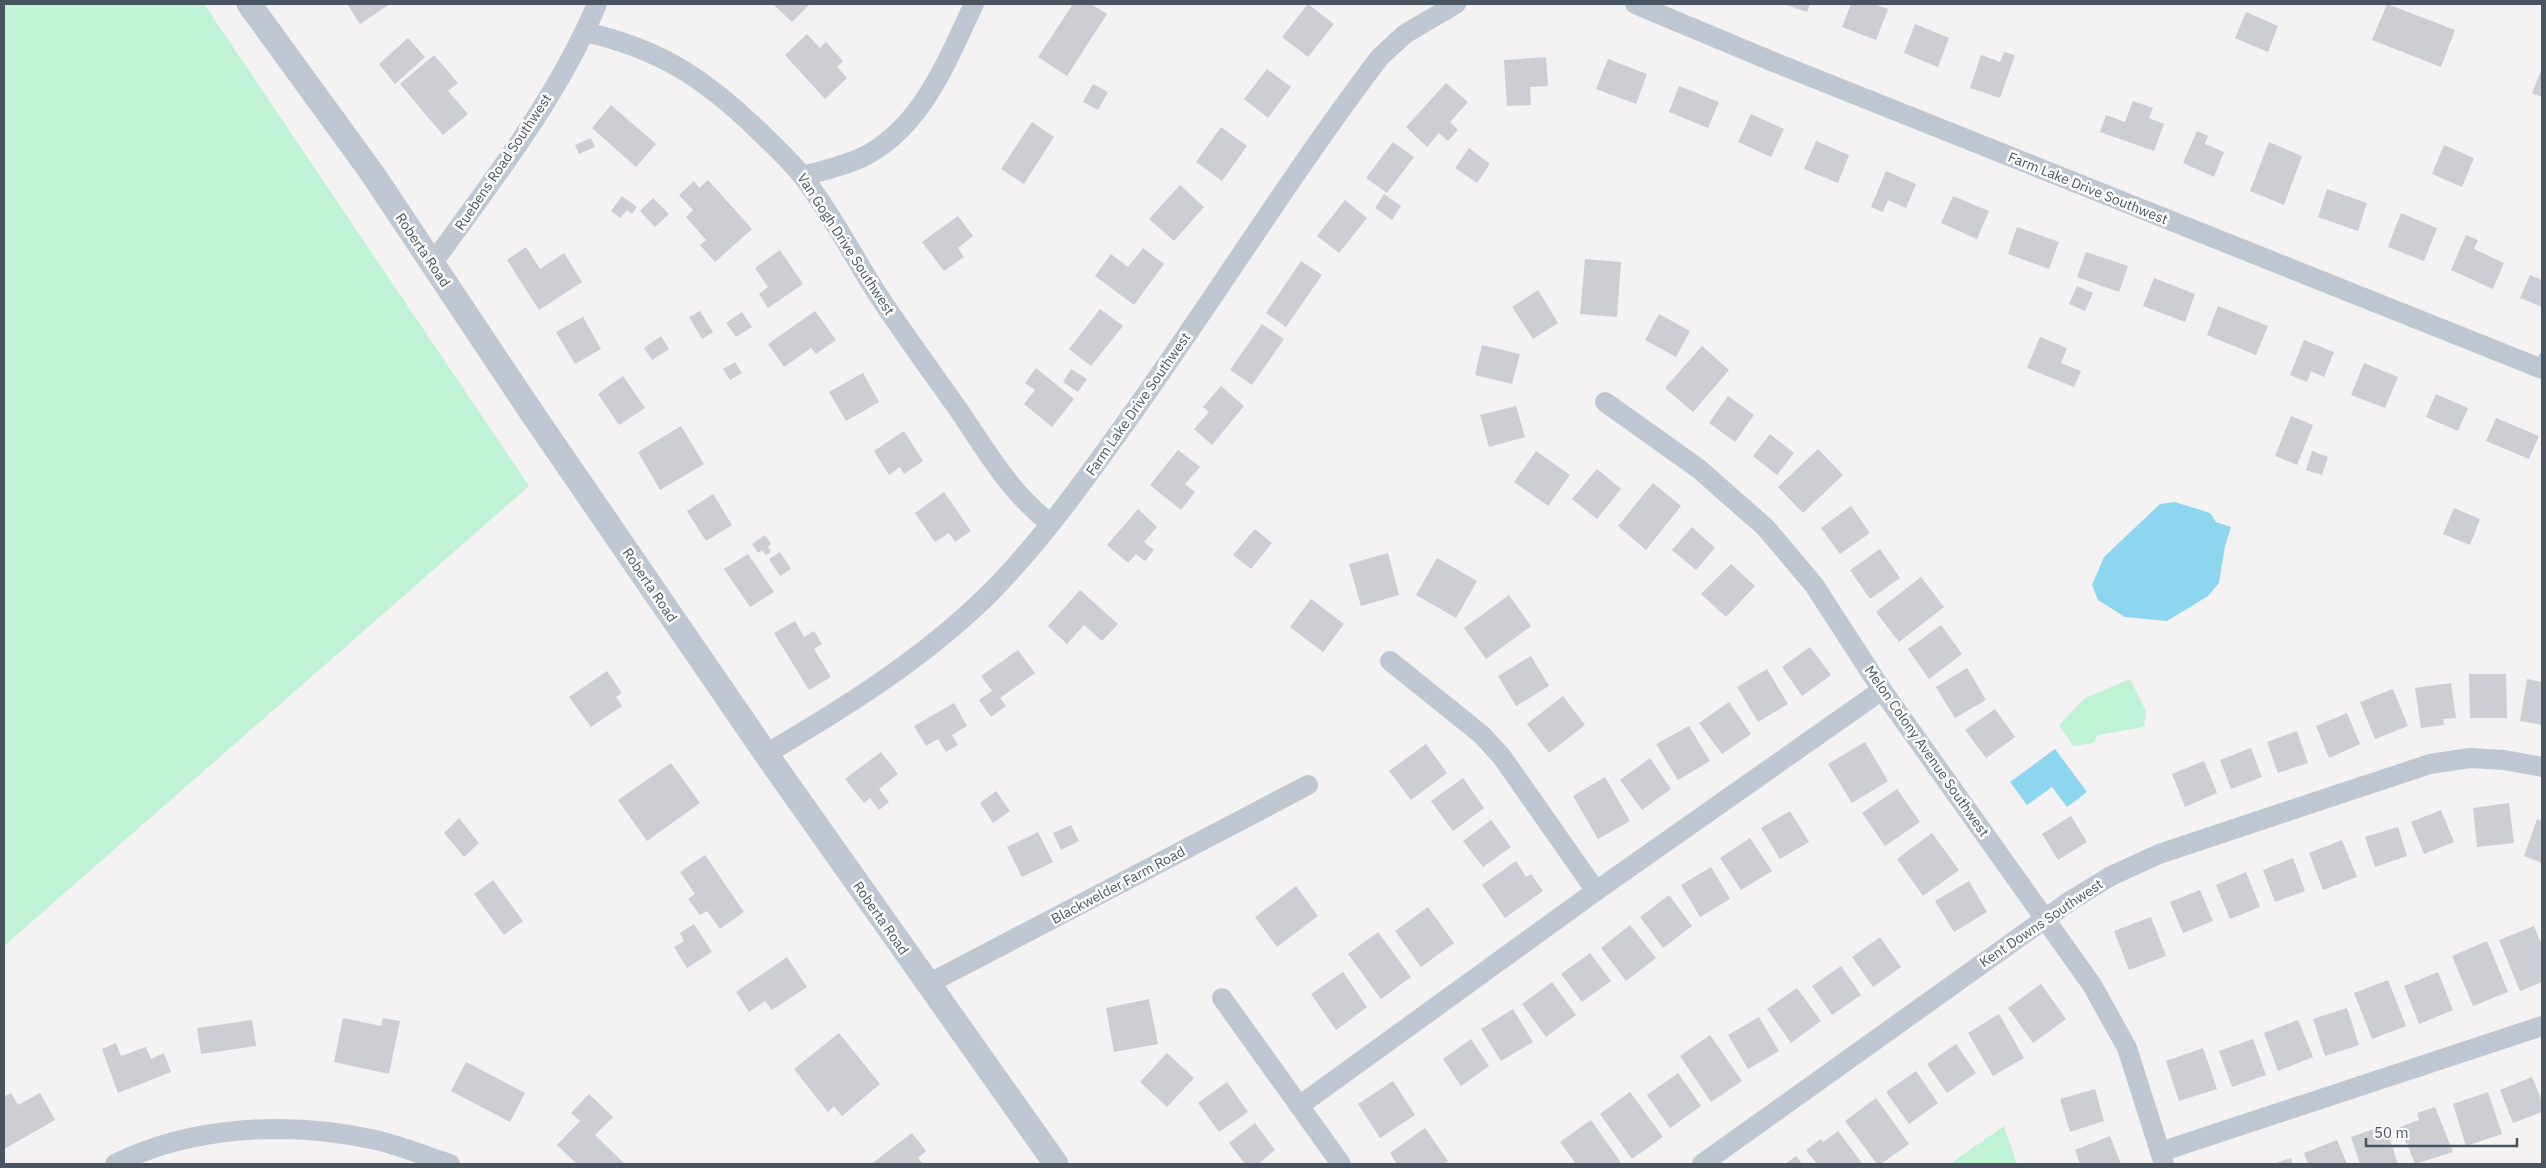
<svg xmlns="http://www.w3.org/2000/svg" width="2546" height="1168" viewBox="0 0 2546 1168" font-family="'IBM Plex Sans',sans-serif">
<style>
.green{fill:#c0f2d6}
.water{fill:#8cd6f0}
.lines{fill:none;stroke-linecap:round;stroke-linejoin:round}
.stream{stroke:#8cd6f0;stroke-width:6}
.building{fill:#ccced4}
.minor{stroke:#bfc8d2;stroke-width:20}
.tertiary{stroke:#bfc8d2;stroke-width:25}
.labels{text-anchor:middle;stroke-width:5;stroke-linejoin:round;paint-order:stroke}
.street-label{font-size:14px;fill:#495461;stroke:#fff}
</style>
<rect width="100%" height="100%" fill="#f4f2f2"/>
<g class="green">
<polygon points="4,4 204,4 529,486 4,946"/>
<polygon points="2130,679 2146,711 2144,727 2098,735 2093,743 2073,746 2059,725 2085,698"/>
<polygon points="2004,1126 2017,1164 1950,1164"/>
</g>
<g class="water">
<polygon points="2175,502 2210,513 2216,522 2231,527 2225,546 2219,583 2208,596 2167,621 2125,617 2098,600 2092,585 2104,557 2160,504"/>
<polygon points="2055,749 2087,792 2067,807 2052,787 2027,805 2010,782"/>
</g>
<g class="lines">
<polyline class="stream" points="2542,357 2542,356"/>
</g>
<g class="building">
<polygon points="347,4 390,4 360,24"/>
<polygon points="773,4 810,4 792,22"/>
<polygon points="1073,4 1091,4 1107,14 1067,76 1038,57"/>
<polygon points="1308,4 1334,24 1308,57 1282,37"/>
<polygon points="1783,4 1810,4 1807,12"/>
<polygon points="1851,4 1874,4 1888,9 1876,40 1842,27"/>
<polygon points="2387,4 2455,30 2441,67 2372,40"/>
<polygon points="2246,12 2278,26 2268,52 2235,38"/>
<polygon points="1915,24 1949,38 1938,67 1904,53"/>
<polygon points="807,34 820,48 826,42 843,61 837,67 847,78 825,99 785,55"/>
<polygon points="408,38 425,57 395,84 379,64"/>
<polygon points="2004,52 2015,55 2000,98 1970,88 1981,55 2000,62"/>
<polygon points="434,55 458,83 448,91 468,114 443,135 400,84"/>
<polygon points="1546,57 1548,86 1530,87 1531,105 1507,106 1504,60"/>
<polygon points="1608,59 1647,74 1636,104 1596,89"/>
<polygon points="2542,68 2542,97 2532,93"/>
<polygon points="1267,69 1291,87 1268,118 1244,99"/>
<polygon points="1446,83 1468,102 1450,122 1458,130 1448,141 1439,133 1427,147 1406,127"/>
<polygon points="1093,84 1108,92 1098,110 1083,102"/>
<polygon points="1679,86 1719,102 1708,128 1669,112"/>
<polygon points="2133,101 2153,108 2149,118 2164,124 2154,151 2100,132 2106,115 2125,122"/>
<polygon points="611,105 656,144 636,167 592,128"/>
<polygon points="1751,114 1784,129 1771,157 1738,142"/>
<polygon points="1032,122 1054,137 1024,184 1001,169"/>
<polygon points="1221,127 1247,146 1222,181 1196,162"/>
<polygon points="2197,131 2208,136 2205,144 2224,152 2214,177 2183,163"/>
<polygon points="591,138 595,147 579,154 575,145"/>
<polygon points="1816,141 1849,155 1838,183 1804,169"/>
<polygon points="1393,142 1414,157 1387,193 1366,178"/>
<polygon points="2269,142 2302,156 2284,205 2250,191"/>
<polygon points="2444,145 2474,158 2462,187 2432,174"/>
<polygon points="1469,148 1490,164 1477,183 1455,168"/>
<polygon points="1886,171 1916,184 1906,208 1888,200 1883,212 1871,207"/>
<polygon points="708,180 752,229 715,262 700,245 706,240 686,217 693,210 679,195 694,181 699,188"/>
<polygon points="1180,185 1204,207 1174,241 1149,219"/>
<polygon points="2327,189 2367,203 2358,231 2318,217"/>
<polygon points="1384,194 1401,206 1392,220 1375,208"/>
<polygon points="622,196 637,207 632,214 627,210 620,218 611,211"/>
<polygon points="1953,196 1989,211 1977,239 1941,223"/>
<polygon points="653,198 669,214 655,227 640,211"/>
<polygon points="1345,200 1367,218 1339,253 1317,236"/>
<polygon points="2401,213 2437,228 2424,261 2388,247"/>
<polygon points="958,216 973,236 958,248 964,257 944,271 922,242"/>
<polygon points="2017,227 2059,242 2049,269 2008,254"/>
<polygon points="2466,235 2478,240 2474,249 2504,263 2493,289 2451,270"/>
<polygon points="526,247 540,269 564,253 582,282 539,310 507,260"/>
<polygon points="1143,248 1164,264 1134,305 1095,276 1111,254 1128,267"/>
<polygon points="780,250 803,284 768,308 759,294 768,287 755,268"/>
<polygon points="2086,252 2128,266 2119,292 2077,277"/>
<polygon points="1585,259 1621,262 1617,317 1580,314"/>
<polygon points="1301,261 1322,275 1286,327 1266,313"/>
<polygon points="2530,275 2542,280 2542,307 2520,298"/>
<polygon points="2154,278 2195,294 2185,322 2143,306"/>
<polygon points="2077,286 2093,293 2085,311 2069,304"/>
<polygon points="1538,290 1558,323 1533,339 1512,307"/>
<polygon points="2218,306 2268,326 2256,355 2207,335"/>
<polygon points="1100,309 1123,326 1091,366 1069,349"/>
<polygon points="700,311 713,332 702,339 689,317"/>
<polygon points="815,311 836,340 816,354 811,348 784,367 768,344"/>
<polygon points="742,312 752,327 736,337 726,323"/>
<polygon points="1659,314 1690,331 1676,357 1645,340"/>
<polygon points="583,317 601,349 575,364 556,332"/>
<polygon points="1262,324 1284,339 1252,385 1230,370"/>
<polygon points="661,336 669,349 652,360 644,348"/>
<polygon points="2040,337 2067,348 2061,363 2081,371 2074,387 2027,368"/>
<polygon points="2304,340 2334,352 2324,377 2311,371 2307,382 2290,375"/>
<polygon points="1482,345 1520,354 1512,384 1475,375"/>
<polygon points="1702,346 1729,370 1693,412 1665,388"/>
<polygon points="735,362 742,373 730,380 723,369"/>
<polygon points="2364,363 2398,377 2385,408 2351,395"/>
<polygon points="1036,368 1074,399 1052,427 1024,404 1035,390 1025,383"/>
<polygon points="1071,369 1087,379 1078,392 1063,382"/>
<polygon points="863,373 879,402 846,421 829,392"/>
<polygon points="623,376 645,408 619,425 598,394"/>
<polygon points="1221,386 1244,406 1212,445 1194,429 1209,412 1203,407"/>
<polygon points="2436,394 2468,408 2458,431 2426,417"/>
<polygon points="1728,396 1754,415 1735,442 1709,423"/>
<polygon points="1516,406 1525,437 1489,447 1480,415"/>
<polygon points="2291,416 2313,425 2297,465 2275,456"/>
<polygon points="2496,418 2539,436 2529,459 2486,441"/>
<polygon points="681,426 704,464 660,490 638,452"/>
<polygon points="904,431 923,461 904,474 900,467 889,475 874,451"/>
<polygon points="1770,434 1794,453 1777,475 1753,456"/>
<polygon points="1818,449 1843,475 1803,513 1778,487"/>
<polygon points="1178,450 1200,467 1185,484 1195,492 1181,510 1150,485"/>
<polygon points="1536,451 1570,475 1548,506 1514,482"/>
<polygon points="2312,451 2328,457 2322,475 2306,470"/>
<polygon points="1597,469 1621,489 1597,519 1572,499"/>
<polygon points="1653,483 1681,506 1646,550 1618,526"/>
<polygon points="944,492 971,531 955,542 949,533 935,542 915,513"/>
<polygon points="713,494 732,525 706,541 687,511"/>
<polygon points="1851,506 1870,533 1840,554 1821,528"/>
<polygon points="2454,508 2480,519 2470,545 2443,534"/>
<polygon points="1138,509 1157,527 1144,542 1154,550 1145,561 1136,554 1128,563 1107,545"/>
<polygon points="1692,527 1715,548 1696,570 1672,550"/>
<polygon points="1255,529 1272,543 1251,569 1233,555"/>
<polygon points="765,535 771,544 768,547 771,552 766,555 762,550 758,553 752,544"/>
<polygon points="1880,549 1900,578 1870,599 1850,570"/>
<polygon points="780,552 791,569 780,576 769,559"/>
<polygon points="1388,553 1399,595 1361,606 1349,564"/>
<polygon points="748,554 774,592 750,607 724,569"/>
<polygon points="1437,558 1477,581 1456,618 1416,595"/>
<polygon points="1731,564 1755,586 1726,617 1701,594"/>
<polygon points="1921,577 1944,607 1899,642 1876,612"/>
<polygon points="1080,590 1118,624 1102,641 1084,625 1067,644 1048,626"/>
<polygon points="1509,595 1531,626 1486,659 1464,628"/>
<polygon points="1311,599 1344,624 1323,652 1290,627"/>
<polygon points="795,621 804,637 814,631 822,644 814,649 831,677 809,690 774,633"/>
<polygon points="1941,625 1962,654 1929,679 1908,649"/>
<polygon points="1810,647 1831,675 1802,696 1782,667"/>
<polygon points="1018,650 1035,673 1000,698 1006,706 991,717 979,700 992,691 981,676"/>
<polygon points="1531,656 1549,686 1516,706 1498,676"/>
<polygon points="1967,668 1986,700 1955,718 1936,687"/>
<polygon points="1767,669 1788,704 1758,722 1737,687"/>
<polygon points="607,671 622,693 616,697 622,706 591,727 569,697"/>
<polygon points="2469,674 2506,674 2507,718 2470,718"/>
<polygon points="2527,679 2542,682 2542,725 2520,721"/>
<polygon points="2451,683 2456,718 2443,719 2444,725 2421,728 2415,688"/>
<polygon points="2393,689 2408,726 2375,739 2360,702"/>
<polygon points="1563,696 1585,725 1549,753 1527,724"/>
<polygon points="1729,702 1751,734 1722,754 1699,723"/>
<polygon points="954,703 967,726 952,735 958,745 946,752 938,739 926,746 914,726"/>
<polygon points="1995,709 2015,737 1986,758 1965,730"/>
<polygon points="2347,713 2360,744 2329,758 2316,726"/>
<polygon points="1689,726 1710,761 1678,780 1656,744"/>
<polygon points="2297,731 2308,763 2278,773 2267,742"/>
<polygon points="1865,742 1888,781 1852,803 1828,764"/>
<polygon points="1426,744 1447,773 1411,800 1389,771"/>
<polygon points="2251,748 2262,777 2231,789 2220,760"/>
<polygon points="881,752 898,774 879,789 889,802 879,810 870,798 864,803 845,779"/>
<polygon points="1650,758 1671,789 1642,810 1620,780"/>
<polygon points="2204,761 2217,793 2185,807 2172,774"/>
<polygon points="671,763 700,803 647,841 618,800"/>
<polygon points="1605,777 1630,821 1598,839 1573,796"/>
<polygon points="1463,778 1484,808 1453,831 1431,801"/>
<polygon points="1897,789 1920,822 1885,846 1862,813"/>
<polygon points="996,791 1010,811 993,823 980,803"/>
<polygon points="2509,803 2514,843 2477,847 2473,808"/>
<polygon points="2441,810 2454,842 2424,854 2411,822"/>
<polygon points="1790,811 1809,842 1780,859 1761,828"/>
<polygon points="2071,816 2087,842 2058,860 2042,834"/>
<polygon points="459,818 479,843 464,857 444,833"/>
<polygon points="2537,819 2542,821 2542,863 2524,856"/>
<polygon points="1491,820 1511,847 1483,867 1463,841"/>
<polygon points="1071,825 1079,841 1061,850 1053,833"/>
<polygon points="2398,827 2407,856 2375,867 2365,837"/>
<polygon points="1038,832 1053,862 1022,877 1007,847"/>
<polygon points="1932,833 1959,870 1923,896 1897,859"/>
<polygon points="1750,838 1772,871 1741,890 1720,858"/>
<polygon points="2342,840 2357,877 2323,890 2309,853"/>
<polygon points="705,855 744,912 720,929 707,911 700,915 688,899 695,894 680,872"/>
<polygon points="2293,858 2305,891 2275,902 2263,870"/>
<polygon points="1516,861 1526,877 1531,874 1543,891 1505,918 1482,885"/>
<polygon points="1711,867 1730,899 1700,917 1681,885"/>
<polygon points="2246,872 2260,907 2230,919 2216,885"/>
<polygon points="493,880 523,921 504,935 474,894"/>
<polygon points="1969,881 1987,912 1954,932 1935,901"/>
<polygon points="1296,886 1318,916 1277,947 1255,917"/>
<polygon points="2200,890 2213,921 2183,933 2170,902"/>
<polygon points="1669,895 1692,926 1663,948 1640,917"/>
<polygon points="1428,907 1454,943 1421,967 1395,931"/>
<polygon points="2151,917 2166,956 2129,970 2114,931"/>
<polygon points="694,924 712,952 687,968 674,947 684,941 680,933"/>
<polygon points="1630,925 1656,958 1626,981 1601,948"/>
<polygon points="2534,926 2542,946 2542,982 2520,991 2499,940"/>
<polygon points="1378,932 1411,977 1381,999 1348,954"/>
<polygon points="1880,937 1901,967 1873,987 1852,957"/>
<polygon points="2487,941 2508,992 2473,1006 2452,956"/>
<polygon points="1590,953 1611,981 1582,1002 1561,974"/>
<polygon points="787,957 807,987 772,1010 765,1001 749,1012 736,992"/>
<polygon points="1841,966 1861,995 1832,1015 1812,986"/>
<polygon points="1343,972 1367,1007 1336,1030 1311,994"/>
<polygon points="2438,972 2453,1010 2419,1024 2404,986"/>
<polygon points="2388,980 2406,1026 2372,1039 2354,993"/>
<polygon points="1552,982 1576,1015 1546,1037 1522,1004"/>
<polygon points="2041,984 2066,1019 2033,1043 2008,1008"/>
<polygon points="1797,988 1821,1021 1791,1043 1767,1009"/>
<polygon points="1149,999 1158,1044 1114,1052 1106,1008"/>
<polygon points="2347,1008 2359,1045 2325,1056 2313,1019"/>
<polygon points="1513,1009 1533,1042 1501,1061 1481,1029"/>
<polygon points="1999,1014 2024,1058 1993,1076 1968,1033"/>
<polygon points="1759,1017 1779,1051 1748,1069 1728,1035"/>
<polygon points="343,1018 381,1026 383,1018 400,1021 389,1074 334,1062"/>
<polygon points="252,1020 256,1046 201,1054 197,1028"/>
<polygon points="2298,1020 2313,1057 2278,1071 2264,1033"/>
<polygon points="839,1033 880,1084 842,1116 834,1106 828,1112 794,1069"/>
<polygon points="1710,1035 1742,1081 1711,1102 1680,1056"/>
<polygon points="1471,1039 1489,1066 1461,1086 1443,1059"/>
<polygon points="2253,1039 2266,1075 2232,1087 2219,1051"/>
<polygon points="116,1043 121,1056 146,1047 151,1059 164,1053 171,1072 118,1093 102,1049"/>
<polygon points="1956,1044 1976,1073 1947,1093 1927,1064"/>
<polygon points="2203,1048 2217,1089 2179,1101 2166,1061"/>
<polygon points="1167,1053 1194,1078 1167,1107 1140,1082"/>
<polygon points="466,1062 525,1093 510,1122 451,1091"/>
<polygon points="1916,1071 1938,1103 1909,1124 1886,1092"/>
<polygon points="1678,1073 1701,1106 1670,1128 1647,1095"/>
<polygon points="2532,1077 2542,1101 2542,1112 2513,1123 2500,1090"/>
<polygon points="1393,1081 1415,1115 1380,1138 1358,1104"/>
<polygon points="1227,1082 1248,1112 1219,1132 1198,1103"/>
<polygon points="2095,1089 2104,1121 2070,1132 2060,1099"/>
<polygon points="1630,1092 1663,1137 1632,1159 1600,1114"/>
<polygon points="2488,1092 2502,1134 2466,1146 2453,1104"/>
<polygon points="11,1093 18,1105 40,1093 55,1120 4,1149 4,1097"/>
<polygon points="589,1094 613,1117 595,1135 625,1164 577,1164 557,1145 580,1121 571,1113"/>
<polygon points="1876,1098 1909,1144 1881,1164 1877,1164 1845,1121"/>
<polygon points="2435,1107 2453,1152 2415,1164 2400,1127 2419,1120 2417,1113"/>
<polygon points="1591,1120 1622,1164 1576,1164 1560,1142"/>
<polygon points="1255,1123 1275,1150 1258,1164 1245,1164 1229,1143"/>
<polygon points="2385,1125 2398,1164 2360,1164 2351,1137"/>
<polygon points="1425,1128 1448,1161 1444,1164 1397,1164 1390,1153"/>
<polygon points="1838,1131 1862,1163 1860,1164 1817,1164 1806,1150 1821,1139 1823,1142"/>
<polygon points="912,1133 926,1151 918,1158 923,1164 871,1164"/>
<polygon points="2110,1136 2121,1164 2080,1164 2075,1150"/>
<polygon points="2337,1140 2347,1164 2308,1164 2304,1153"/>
<polygon points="1796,1156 1802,1164 1785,1164"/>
<polygon points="2291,1158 2293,1164 2273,1164"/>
</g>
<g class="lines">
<g class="minor">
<polyline points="1635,4 1776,63 2542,369"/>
<path d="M 585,32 C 660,49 704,78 759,131 C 774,146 790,160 803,177 C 832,214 853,256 878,295 C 904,334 931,371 958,409 C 985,449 1011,494 1050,523"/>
<path d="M 803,176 C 822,171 843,166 861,158 C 922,129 947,60 974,4"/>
<path d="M 432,264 C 492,181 557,99 597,4"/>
<polyline points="1605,402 1699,469 1766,528 1814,585 1882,690 2092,985 2127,1048 2164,1164"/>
<polyline points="1390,661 1482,735 1502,757 1596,891"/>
<path d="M 766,754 C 844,708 923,659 988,595 C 1040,543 1084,481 1127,421 C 1213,301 1291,174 1380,57 L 1405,34 L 1456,4"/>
<polyline points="928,984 1308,785"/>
<polyline points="1222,998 1341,1164"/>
<polyline points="1299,1106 1596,891 1882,690"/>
<polyline points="2160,1152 2542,1026"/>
<path d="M 115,1164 C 191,1126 288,1121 371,1139 C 397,1144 424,1156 450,1164"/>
<polyline points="1702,1164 2070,901 2111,876 2159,854 2430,764 2470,758 2504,760 2542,767"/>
</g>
<polyline class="tertiary" points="249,4 372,173 532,413 766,754 1056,1164"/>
</g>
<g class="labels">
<g class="street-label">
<text transform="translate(503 162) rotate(-56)" y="5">Ruebens Road Southwest</text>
<text transform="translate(2088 188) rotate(22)" y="5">Farm Lake Drive Southwest</text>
<text transform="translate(846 244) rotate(57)" y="5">Van Gogh Drive Southwest</text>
<text transform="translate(423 250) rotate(56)" y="5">Roberta Road</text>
<text transform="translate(1138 404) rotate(-55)" y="5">Farm Lake Drive Southwest</text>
<text transform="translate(650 585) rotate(56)" y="5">Roberta Road</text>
<text transform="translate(1927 751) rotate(55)" y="5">Melon Colony Avenue Southwest</text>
<text transform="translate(1118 885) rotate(-28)" y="5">Blackwelder Farm Road</text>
<text transform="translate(881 918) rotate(55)" y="5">Roberta Road</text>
<text transform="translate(2041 923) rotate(-34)" y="5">Kent Downs Southwest</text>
</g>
</g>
<rect width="2546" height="1168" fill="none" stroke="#495461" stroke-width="10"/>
<path d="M2366 1138v8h151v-8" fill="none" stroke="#495461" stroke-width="2.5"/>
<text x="2374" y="1138" font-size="15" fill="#495461" stroke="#ffffff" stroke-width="4" paint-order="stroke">50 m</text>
</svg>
